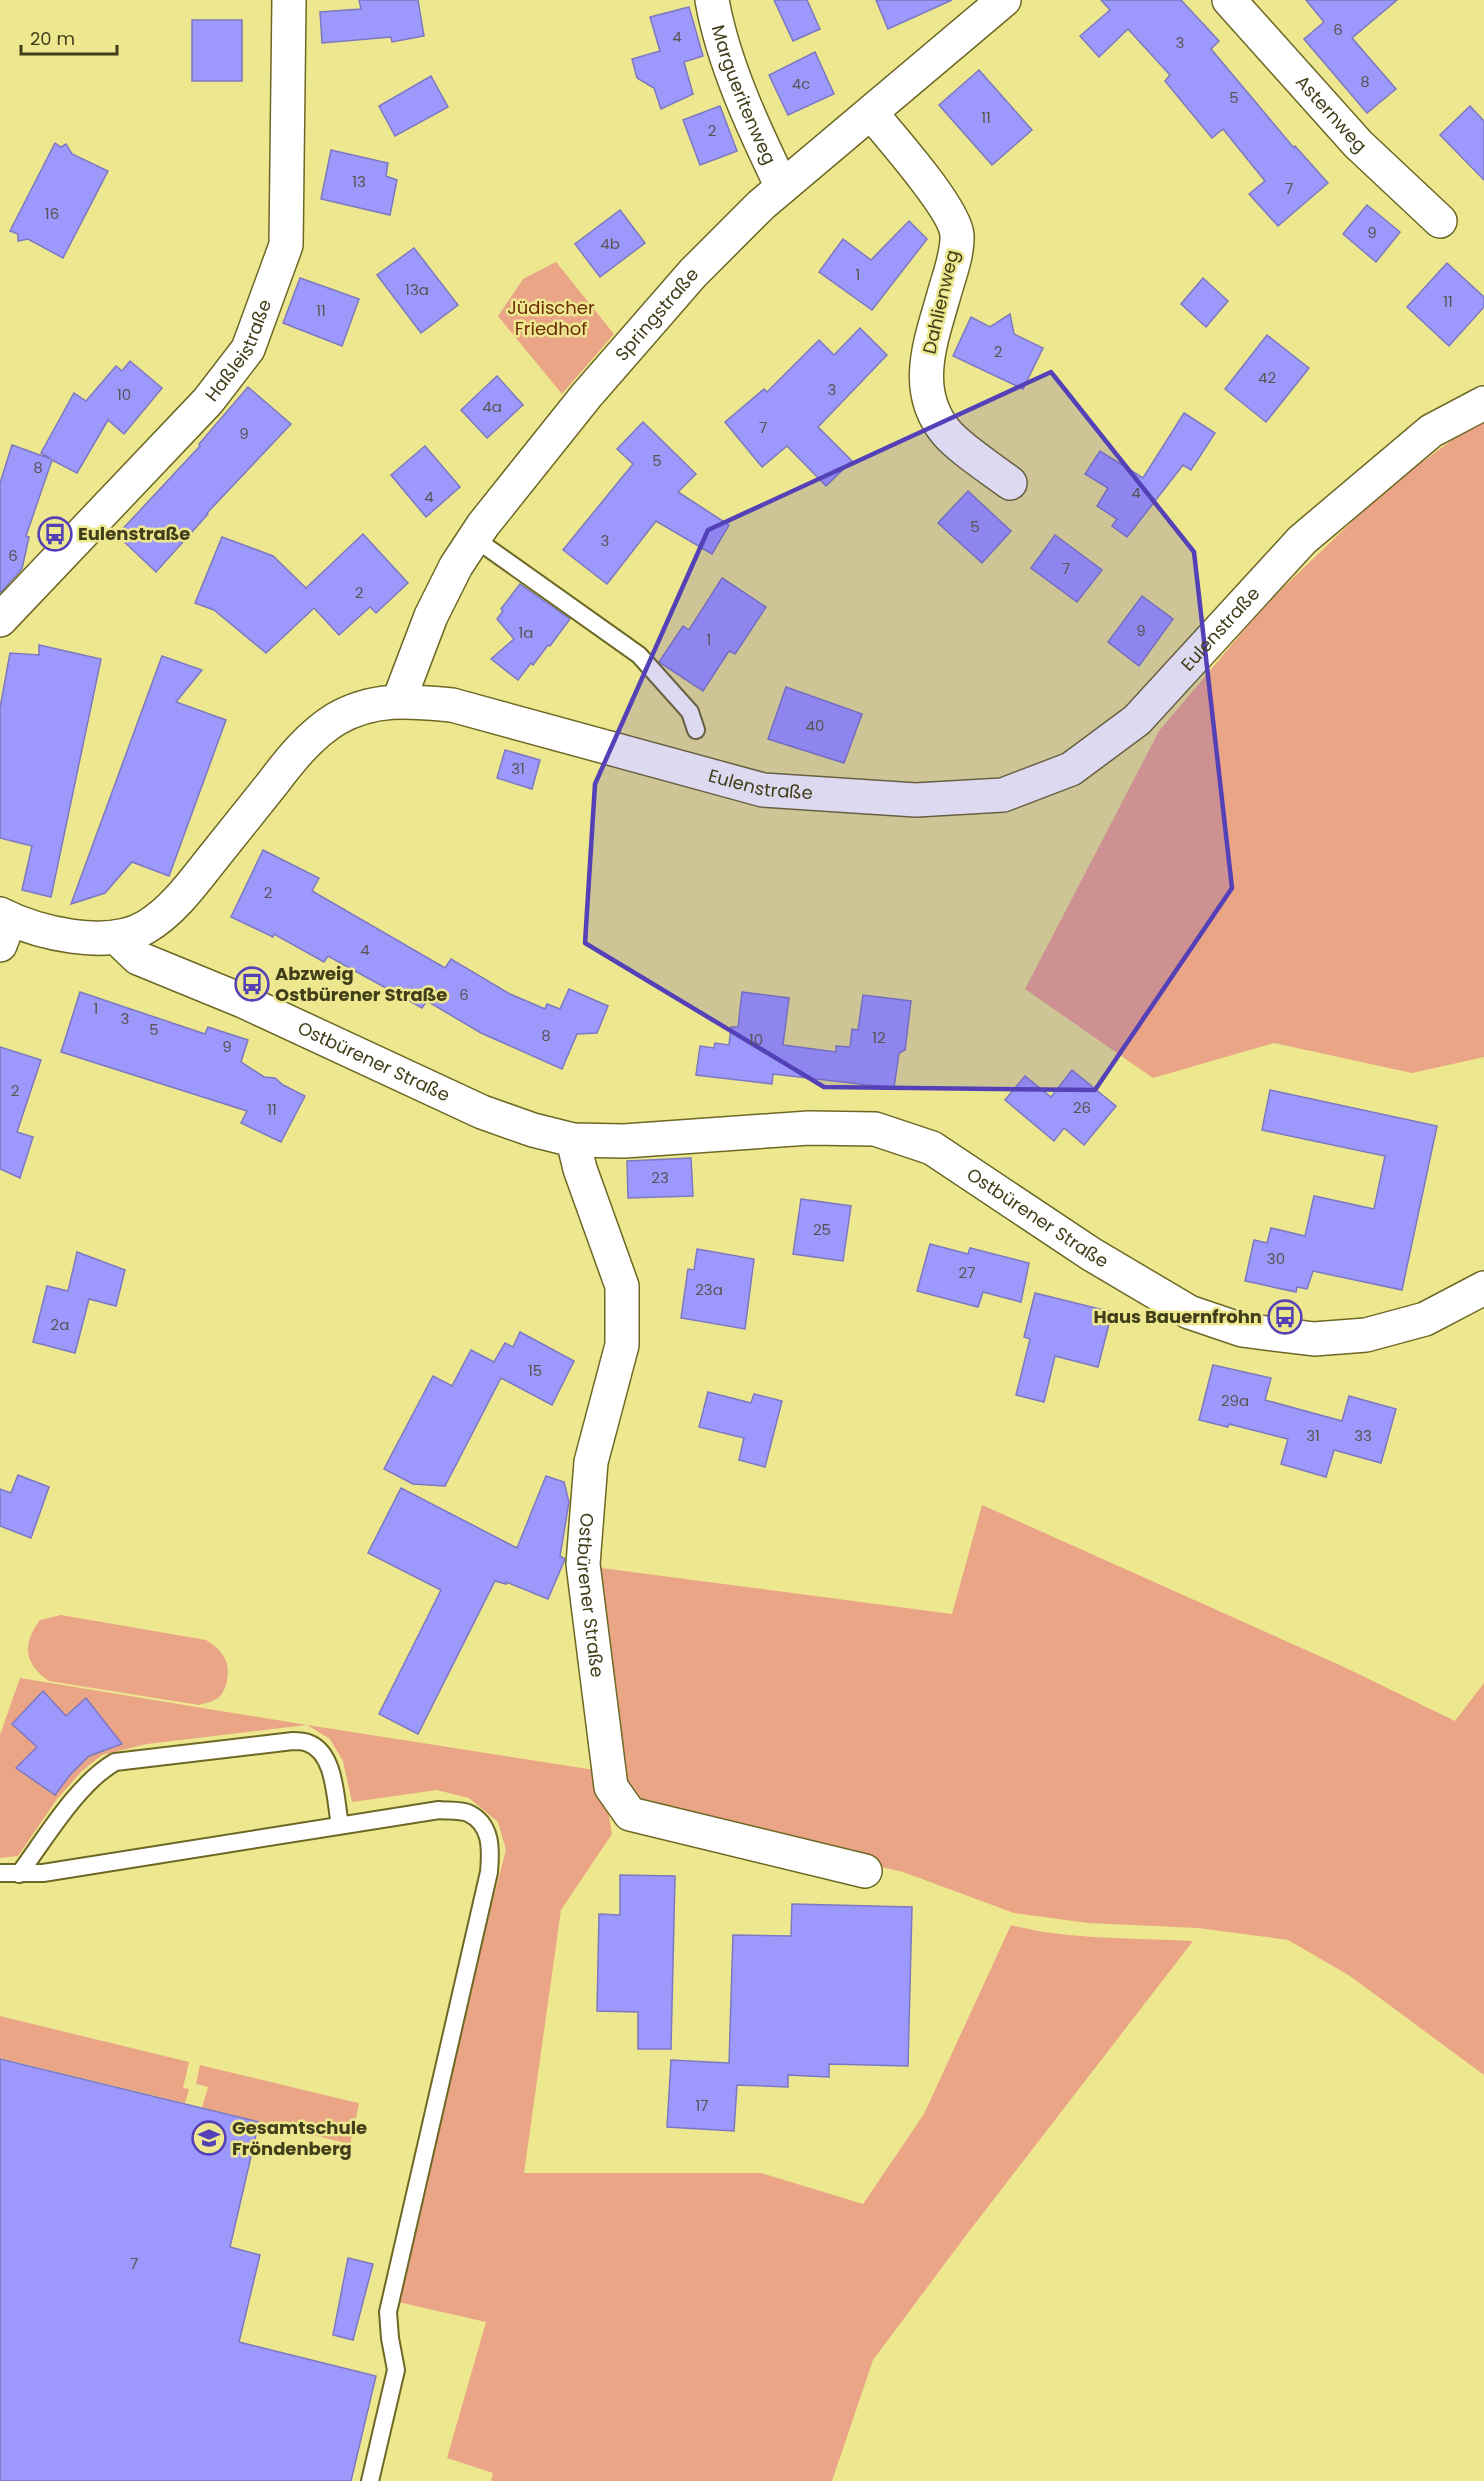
<svg xmlns="http://www.w3.org/2000/svg" width="1484" height="2481" viewBox="0 0 1484 2481" font-family="Poppins,sans-serif">
<style>
.green{fill:#eaa586}
.building{fill:#9d98fc;stroke:#7c78c2;stroke-width:1.5}
.lines{fill:none;stroke-linecap:round;stroke-linejoin:round}
.service-casing{stroke:#6d6825;stroke-width:20}
.minor-casing{stroke:#6d6825;stroke-width:36}
.secondary-casing{stroke:#6d6825;stroke-width:36}
.service{stroke:#fff;stroke-width:16}
.minor{stroke:#fff;stroke-width:33}
.secondary{stroke:#fff;stroke-width:33}
.marked{fill:#5440b7;fill-opacity:0.2;stroke:#5440b7;stroke-width:4.5;stroke-linejoin:round}
.labels{text-anchor:middle;stroke-width:5;stroke-linejoin:round;paint-order:stroke}
.number-label{font-size:15px;fill:#585452}
.street-label{font-size:18px;fill:#413e1a;stroke:#ede78f}
.park-label{font-size:18px;fill:#6d2b05;stroke:#ede78f}
.poi-label{font-size:18px;font-weight:bold;fill:#413e1a;stroke:#ede78f;text-anchor:start}
</style>
<rect width="100%" height="100%" fill="#ede78f"/>
<g class="green">
<polygon points="556,262 614,334 562,394 498,316 523,279"/>
<polygon points="1484,420 1484,1057 1412,1073 1274,1043 1153,1078 1025,989 1159,731 1266,604 1388,487 1470,427"/>
<polygon points="982,1505 1344,1667 1455,1721 1484,1683 1484,2075 1350,1976 1288,1940 1198,1928 1088,1923 1014,1913 903,1872 635,1810 620,1790 586,1566 952,1614"/>
<path d="M 61,1615 L 206,1640 C 213,1645 220,1649 224,1657 C 231,1668 228,1690 218,1698 C 213,1702 205,1703 199,1705 L 49,1681 C 24,1664 22,1644 40,1620 Z"/>
<polygon points="20,1678 307,1725 147,1744 102,1755 82,1771 57,1799 18,1856 0,1858 0,1735"/>
<path d="M 307,1725 L 601,1771 L 612,1834 L 561,1910 L 524,2173 L 761,2173 L 863,2204 L 924,2114 L 1011,1925 C 1065,1940 1137,1938 1193,1941 L 967,2234 L 873,2360 L 832,2481 L 491,2481 L 493,2473 L 447,2458 L 486,2322 L 398,2302 L 477,1958 L 506,1850 L 498,1822 L 469,1798 L 437,1790 L 352,1802 L 343,1761 L 330,1739 Z"/>
<polygon points="0,2016 189,2062 183,2088 189,2089 185,2103 0,2058"/>
<polygon points="200,2065 358,2103 359,2104 350,2144 202,2108 208,2087 196,2084"/>
</g>
<g class="building">
<polygon points="359,0 418,0 424,36 392,42 391,37 322,43 320,12 361,9"/>
<polygon points="774,0 807,0 820,29 793,41"/>
<polygon points="876,0 952,0 888,29"/>
<polygon points="1101,0 1181,0 1219,41 1211,49 1294,148 1295,146 1328,183 1278,226 1249,194 1265,181 1223,129 1212,138 1165,81 1170,75 1128,29 1099,57 1080,36 1110,10"/>
<polygon points="1306,0 1397,0 1352,38 1396,89 1367,113 1304,39 1324,22"/>
<polygon points="689,7 703,56 684,62 693,94 661,109 654,88 637,78 632,59 660,51 650,17"/>
<rect x="192" y="20" width="50" height="61"/>
<polygon points="815,52 834,94 788,115 769,75"/>
<polygon points="979,70 1032,130 992,165 939,105"/>
<polygon points="431,76 448,107 395,136 379,106"/>
<polygon points="720,106 737,151 700,165 683,120"/>
<polygon points="1470,106 1484,121 1484,180 1440,135"/>
<polygon points="55,143 61,147 66,144 72,154 108,171 63,258 28,239 18,241 18,234 10,231"/>
<polygon points="331,150 388,163 386,176 397,180 390,215 321,199"/>
<polygon points="1367,205 1400,232 1376,262 1343,234"/>
<polygon points="620,210 645,243 600,277 575,244"/>
<polygon points="909,221 927,239 872,310 819,272 843,239 871,260"/>
<polygon points="414,248 458,305 421,333 377,275"/>
<polygon points="1447,263 1484,297 1484,307 1449,346 1407,307"/>
<polygon points="300,278 359,299 342,346 283,323"/>
<polygon points="1203,278 1228,301 1206,327 1181,304"/>
<polygon points="1010,314 1014,334 1043,348 1023,389 953,356 971,317 990,327"/>
<polygon points="860,328 887,355 818,427 852,461 826,486 787,446 762,467 725,422 764,389 767,392 819,340 834,355"/>
<polygon points="1267,335 1309,368 1266,422 1225,389"/>
<polygon points="130,361 162,388 124,434 108,420 77,473 52,460 26,536 29,537 22,569 0,593 0,483 12,445 51,459 41,453 74,393 86,401 116,366 122,371"/>
<polygon points="497,376 523,405 487,438 461,410"/>
<polygon points="248,387 291,424 207,513 208,514 156,572 117,535 200,446 199,444"/>
<polygon points="1184,413 1215,433 1191,470 1183,465 1127,537 1112,526 1117,519 1097,506 1108,488 1085,474 1100,451 1143,478"/>
<polygon points="643,422 696,474 678,492 729,525 712,554 656,521 607,584 563,550 633,464 617,449"/>
<polygon points="425,446 460,487 426,517 391,475"/>
<polygon points="968,491 1011,531 982,563 938,523"/>
<polygon points="363,534 408,583 376,613 370,607 339,635 314,608 266,653 214,610 195,603 222,537 273,556 306,588"/>
<polygon points="1055,535 1102,570 1077,602 1031,568"/>
<polygon points="722,578 766,607 735,654 729,651 703,691 659,662 683,626 689,630"/>
<polygon points="520,584 570,619 550,646 548,645 533,665 531,663 518,680 491,659 514,639 497,619 503,611 501,609"/>
<polygon points="1142,596 1173,619 1139,666 1108,642"/>
<polygon points="39,645 101,659 51,897 22,890 32,846 0,838 0,708 10,653 39,655"/>
<polygon points="162,656 202,670 176,702 226,720 169,876 132,862 105,893 71,904"/>
<polygon points="786,687 862,714 844,763 768,739"/>
<polygon points="505,750 540,760 532,789 497,778"/>
<polygon points="263,850 319,878 312,891 445,968 451,959 510,994 545,1009 547,1004 560,1009 569,989 608,1006 597,1033 577,1034 562,1069 481,1033 427,1001 422,1008 328,956 324,962 274,934 273,937 231,917"/>
<polygon points="80,992 205,1034 208,1027 248,1040 241,1062 264,1077 275,1078 283,1085 305,1096 281,1142 241,1123 247,1111 61,1052"/>
<polygon points="742,992 789,998 783,1045 836,1052 836,1046 850,1047 852,1029 858,1030 863,995 911,1001 905,1050 899,1053 894,1088 773,1074 772,1084 696,1075 700,1046 714,1048 715,1043 729,1045 731,1027 738,1027"/>
<polygon points="0,1047 41,1060 17,1132 33,1137 20,1178 0,1169"/>
<polygon points="1072,1070 1116,1106 1084,1145 1064,1128 1054,1141 1005,1100 1025,1076 1051,1097"/>
<polygon points="1270,1090 1437,1126 1402,1290 1313,1271 1307,1289 1297,1287 1296,1292 1245,1281 1254,1240 1267,1243 1271,1228 1305,1236 1314,1196 1374,1209 1385,1156 1262,1130"/>
<polygon points="691,1158 693,1196 628,1198 627,1161"/>
<polygon points="801,1199 851,1206 843,1261 793,1254"/>
<polygon points="930,1244 968,1254 970,1248 1029,1263 1021,1302 983,1292 978,1307 917,1291"/>
<polygon points="697,1249 754,1259 745,1329 681,1318 688,1269 694,1270"/>
<polygon points="77,1252 125,1270 116,1306 89,1299 75,1353 33,1342 47,1286 68,1291"/>
<polygon points="1035,1293 1112,1312 1098,1367 1055,1356 1044,1402 1016,1395 1030,1339 1024,1337"/>
<polygon points="520,1332 574,1361 552,1405 501,1378 445,1486 413,1484 384,1469 433,1376 452,1386 471,1350 494,1362 505,1343 513,1347"/>
<polygon points="1213,1365 1271,1378 1265,1400 1342,1421 1349,1396 1396,1409 1381,1463 1334,1450 1326,1477 1281,1464 1288,1439 1229,1424 1228,1427 1199,1420"/>
<polygon points="708,1392 751,1403 754,1394 782,1401 765,1467 739,1460 744,1438 699,1427"/>
<polygon points="18,1475 49,1487 31,1538 0,1526 0,1489 11,1493"/>
<polygon points="546,1476 564,1482 569,1502 560,1556 565,1559 548,1599 506,1582 506,1584 495,1581 418,1734 379,1714 441,1590 368,1553 401,1488 517,1548"/>
<polygon points="43,1691 66,1716 86,1698 122,1744 89,1756 70,1775 55,1795 16,1768 37,1747 12,1724"/>
<polygon points="620,1875 675,1876 671,2049 638,2049 638,2012 597,2011 599,1914 620,1915"/>
<polygon points="792,1904 912,1907 908,2066 829,2064 829,2077 788,2075 788,2087 737,2085 734,2131 667,2127 671,2060 729,2063 733,1935 791,1936"/>
<polygon points="0,2059 259,2122 230,2247 260,2255 239,2342 376,2376 351,2481 0,2481"/>
<polygon points="348,2258 373,2264 353,2340 333,2335"/>
</g>
<g class="lines">
<defs>
<g id="service">
<polyline points="474,538 639,655 690,712 696,730"/>
<path d="M 0,1873 L 43,1873 L 439,1810 C 447,1811 460,1810 468,1813 C 492,1824 491,1849 489,1872 L 388,2312 L 390,2338 L 396,2370 L 370,2481"/>
<path d="M 19,1874 C 45,1839 77,1784 115,1762 L 293,1741 C 297,1741 303,1741 308,1743 C 336,1753 335,1800 340,1825"/>
</g>
<g id="minor">
<path id="s1" d="M 712,0 C 723,63 754,129 782,187"/>
<path id="s2" d="M 1229,0 L 1358,144 L 1440,221"/>
<path d="M 871,113 C 891,137 955,209 957,235 C 958,255 948,279 943,298 C 930,343 912,391 946,432 C 959,448 993,470 1010,483"/>
<path id="s3" d="M 0,620 L 208,401 L 248,349 L 286,245 L 289,0"/>
<path id="s4" d="M 399,700 L 431,616 L 456,566 L 483,525 L 586,396 L 693,273 L 761,205 L 1004,0"/>
<path id="s5" d="M 116,937 L 138,958 L 243,1001 L 482,1112 L 533,1130 L 573,1140 L 624,1141 L 809,1128 L 875,1129 L 932,1148 L 1091,1254 L 1189,1312 L 1242,1330 L 1314,1339 L 1366,1335 L 1425,1319 L 1484,1288"/>
<polyline points="0,945 10,919"/>
<path id="s6" d="M 573,1140 L 580,1169 L 622,1286 L 622,1345 L 591,1462 L 583,1564 L 611,1787 L 630,1814 L 865,1871"/>
</g>
<g id="secondary">
<path id="s7" d="M 0,914 C 37,933 107,950 146,927 C 173,911 193,883 212,859 C 232,834 252,809 272,784 C 290,760 310,735 336,719 C 374,697 410,701 452,705 L 763,790 L 916,800 L 1003,795 L 1071,769 L 1137,720 L 1302,540 L 1431,431 L 1484,403"/>
</g>
</defs>
<use href="#service" class="service-casing"/>
<use href="#minor" class="minor-casing"/>
<use href="#secondary" class="secondary-casing"/>
<use href="#service" class="service"/>
<use href="#minor" class="minor"/>
<use href="#secondary" class="secondary"/>
</g>
<path class="marked" d="M 1051,372 L 1194,552 L 1232,888 L 1095,1090 L 824,1087 L 585,943 L 595,784 L 708,530 Z"/>
<defs>
<symbol id="bus-ring" viewBox="-11 -11 22 22"><circle r="9.5" fill="#ede78f" stroke="#5440b7" stroke-width="1.5"/><path d="M-5-6H5V4H4V6H2V4H-2V6H-4V4H-5ZM-3.5-4V0h7V-4ZM-3.5 1.2v1.5H-2V1.2ZM2 1.2v1.5H3.5V1.2Z" fill="#5440b7"/></symbol>
<symbol id="school-ring" viewBox="-11 -11 22 22"><circle r="9.5" fill="#ede78f" stroke="#5440b7" stroke-width="1.5"/><path d="M0-5L7-2L0 1L-7-2ZM-4 1L0 2.5L4 1V4Q0 6-4 4Z" fill="#5440b7"/></symbol>
</defs>
<g fill-rule="evenodd">
<use href="#bus-ring" x="36" y="515" width="38" height="38"/>
<use href="#bus-ring" x="233" y="965" width="38" height="38"/>
<use href="#bus-ring" x="1266" y="1298" width="38" height="38"/>
<use href="#school-ring" x="190" y="2119" width="38" height="38"/>
</g>
<g class="labels">
<g class="number-label">
<text x="1338" y="35">6</text>
<text x="677" y="42">4</text>
<text x="1180" y="48">3</text>
<text x="1365" y="87">8</text>
<text x="801" y="89">4c</text>
<text x="1234" y="103">5</text>
<text x="986" y="123">11</text>
<text x="712" y="136">2</text>
<text x="359" y="187">13</text>
<text x="1289" y="194">7</text>
<text x="52" y="219">16</text>
<text x="1372" y="238">9</text>
<text x="610" y="249">4b</text>
<text x="858" y="280">1</text>
<text x="417" y="295">13a</text>
<text x="1448" y="307">11</text>
<text x="321" y="316">11</text>
<text x="998" y="357">2</text>
<text x="1267" y="383">42</text>
<text x="832" y="395">3</text>
<text x="124" y="400">10</text>
<text x="492" y="412">4a</text>
<text x="763" y="433">7</text>
<text x="244" y="439">9</text>
<text x="657" y="466">5</text>
<text x="38" y="473">8</text>
<text x="1136" y="498">4</text>
<text x="429" y="502">4</text>
<text x="975" y="532">5</text>
<text x="605" y="546">3</text>
<text x="13" y="561">6</text>
<text x="1066" y="574">7</text>
<text x="359" y="598">2</text>
<text x="1141" y="636">9</text>
<text x="526" y="638">1a</text>
<text x="709" y="645">1</text>
<text x="815" y="731">40</text>
<text x="518" y="774">31</text>
<text x="268" y="898">2</text>
<text x="365" y="955">4</text>
<text x="464" y="1000">6</text>
<text x="96" y="1014">1</text>
<text x="125" y="1024">3</text>
<text x="154" y="1035">5</text>
<text x="546" y="1041">8</text>
<text x="879" y="1043">12</text>
<text x="756" y="1045">10</text>
<text x="227" y="1052">9</text>
<text x="15" y="1096">2</text>
<text x="1082" y="1113">26</text>
<text x="272" y="1115">11</text>
<text x="660" y="1183">23</text>
<text x="822" y="1235">25</text>
<text x="1276" y="1264">30</text>
<text x="967" y="1278">27</text>
<text x="709" y="1295">23a</text>
<text x="60" y="1330">2a</text>
<text x="535" y="1376">15</text>
<text x="1235" y="1406">29a</text>
<text x="1313" y="1441">31</text>
<text x="1363" y="1441">33</text>
<text x="702" y="2111">17</text>
<text x="134" y="2269">7</text>
</g>
<g class="street-label">
<text dy="6" stroke="none"><textPath href="#s1" startOffset="100">Margueritenweg</textPath></text>
<text dy="6" stroke="none"><textPath href="#s2" startOffset="153">Asternweg</textPath></text>
<text transform="translate(941 302) rotate(-77)" y="6">Dahlienweg</text>
<text dy="6" stroke="none"><textPath href="#s4" startOffset="468">Springstraße</textPath></text>
<text dy="6" stroke="none"><textPath href="#s3" startOffset="362">Haßleistraße</textPath></text>
<text dy="6" stroke="none"><textPath href="#s7" startOffset="1395">Eulenstraße</textPath></text>
<text dy="6" stroke="none"><textPath href="#s7" startOffset="873">Eulenstraße</textPath></text>
<text dy="6" stroke="none"><textPath href="#s5" startOffset="288">Ostbürener Straße</textPath></text>
<text dy="6" stroke="none"><textPath href="#s5" startOffset="992">Ostbürener Straße</textPath></text>
<text dy="6" stroke="none"><textPath href="#s6" startOffset="468">Ostbürener Straße</textPath></text>
</g>
<g class="park-label">
<text x="551" y="314">Jüdischer<tspan x="551" dy="21">Friedhof</tspan></text>
</g>
<g class="poi-label">
<text x="78" y="540">Eulenstraße</text>
<text x="275" y="980">Abzweig<tspan x="275" dy="21">Ostbürener Straße</tspan></text>
<text x="1262" y="1323" text-anchor="end">Haus Bauernfrohn</text>
<text x="232" y="2134">Gesamtschule<tspan x="232" dy="21">Fröndenberg</tspan></text>
</g>
</g>
<path d="M21 45v9h96v-9" fill="none" stroke="#413e1a" stroke-width="3"/>
<text x="30" y="45" font-size="18" fill="#413e1a" stroke="#ede78f" stroke-width="4.5" paint-order="stroke">20 m</text>
</svg>
